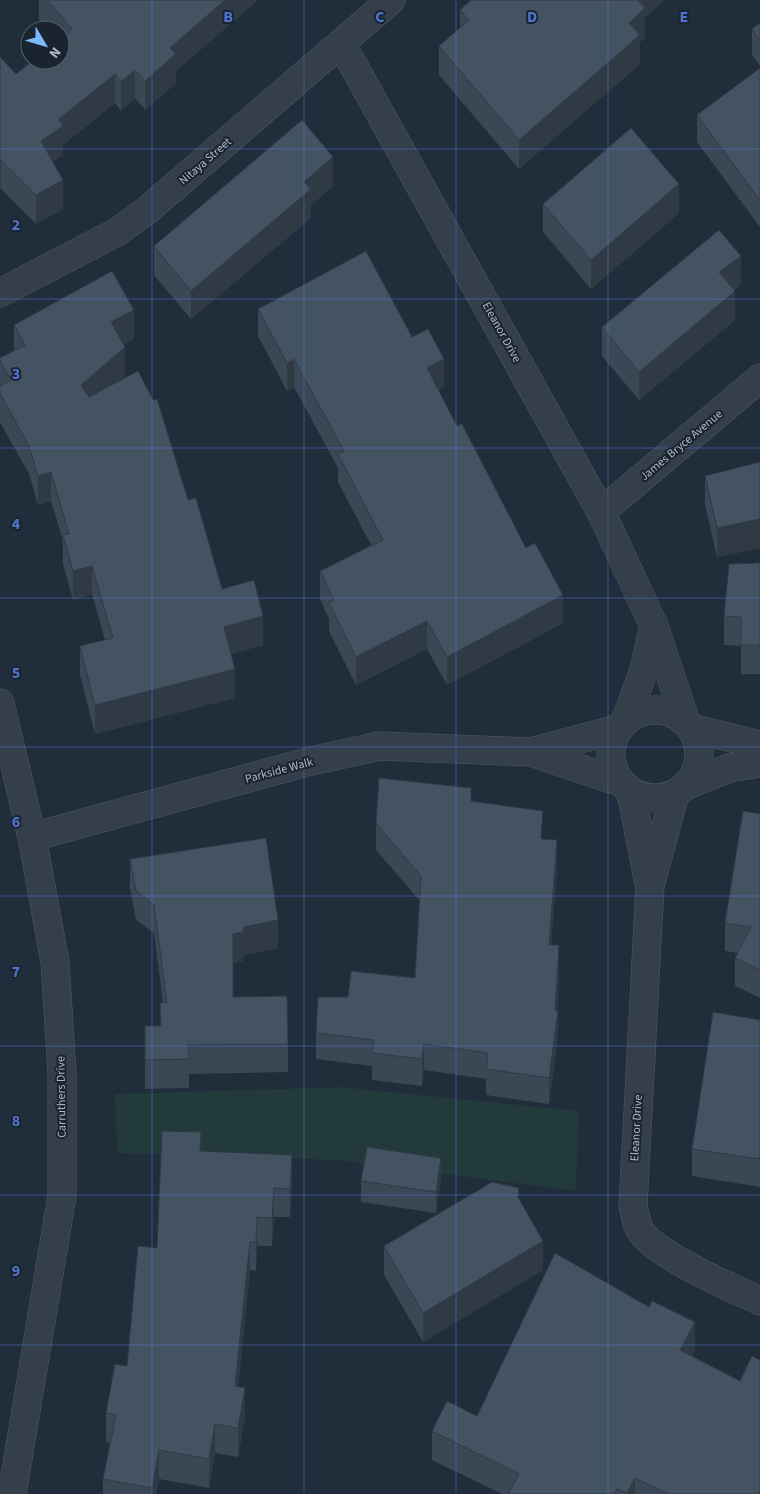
<svg xmlns="http://www.w3.org/2000/svg" width="760" height="1494" viewBox="0 0 760 1494" font-family="'Source Sans 3',sans-serif">
<style>
.green{fill:#223a3b}
.lines{fill:none;stroke-linecap:round;stroke-linejoin:round}
.street-casing{stroke:#4f5a65;stroke-width:29}
.street{stroke:#343f4b;stroke-width:28}
.wall{fill:#3a4754}
.shaded-wall{fill:#303a45}
.building{fill:#445362;stroke:#303a45}
.grid{fill:none;stroke:#5074d2;stroke-width:1;stroke-opacity:0.55}
.labels{text-anchor:middle;stroke-width:4;stroke-linejoin:round;paint-order:stroke}
.street-label{font-size:12px;fill:#afbac7;stroke:#1a242f}
.grid-label{font-size:16px;text-anchor:middle;font-weight:bold;fill:#5074d2;stroke:#1a242f;stroke-width:4;stroke-linejoin:round;paint-order:stroke}
</style>
<rect width="100%" height="100%" fill="#202d3a"/>
<polygon class="green" points="340,1087 579,1111 576,1191 337,1160 117,1153 115,1094"/>
<g class="lines">
<defs>
<g id="street">
<polyline points="341,43 601,512 654,626 686,722"/>
<polyline points="0,293 117,232 145,212 391,0"/>
<polyline points="601,512 760,378"/>
<polyline points="0,703 32,837 55,962 62,1073 62,1196 12,1494"/>
<circle cx="655" cy="754" r="44"/>
<polyline points="626,719 643,673 654,626"/>
<polyline points="691,728 760,745"/>
<polyline points="531,752 617,729"/>
<polyline points="687,785 729,768 760,763"/>
<polyline points="631,792 648,879"/>
<path d="M 675,794 L 650,886 L 633,1206 C 635,1213 636,1222 639,1228 C 651,1254 733,1288 760,1301"/>
<polyline points="32,837 311,761 380,746 531,752 620,782"/>
</g>
</defs>
<use href="#street" class="street-casing"/>
<use href="#street" class="street"/>
</g>
<g class="wall">
<polygon points="39,0 258,0 176,71 176,83 145,110 135,98 121,111 115,103 63,145 63,155 53,162 63,209 36,224 1,189 0,190 0,57 16,74 60,60 60,30 48,30 39,20"/>
<polygon points="460,10 645,18 645,37 640,42 640,64 519,169 439,75 439,46 460,28"/>
<polygon points="760,23 760,66 752,55 752,29"/>
<polygon points="760,68 760,227 697,142 697,115"/>
<polygon points="333,186 311,205 311,218 191,319 154,275 154,246"/>
<polygon points="543,204 679,213 591,289 543,232"/>
<polygon points="741,284 734,290 735,320 639,400 602,356 602,327"/>
<polygon points="258,309 412,337 444,387 438,390 563,623 447,685 427,649 356,685 329,631 329,619 320,599 320,571 371,545 338,482 338,468 294,387 287,391 258,336"/>
<polygon points="14,325 134,339 123,345 125,376 118,381 188,500 222,589 263,645 231,654 235,698 95,734 80,675 80,646 105,640 92,594 73,600 63,564 63,541 51,501 38,505 29,474 0,422 0,358 14,351"/>
<polygon points="760,462 760,548 717,557 705,504 705,476"/>
<polygon points="760,563 760,674 741,674 741,646 724,645 724,616"/>
<polygon points="471,801 542,839 557,867 551,945 559,972 557,1011 558,1038 549,1104 486,1095 486,1079 424,1070 422,1086 372,1080 372,1066 316,1059 316,1033 348,997 415,978 420,901 376,850 376,823"/>
<polygon points="760,814 760,998 735,986 735,958 738,953 725,951 725,923"/>
<polygon points="130,859 278,948 244,955 243,961 233,963 233,997 288,1044 288,1072 189,1074 189,1088 145,1089 145,1026 160,1026 163,1003 154,933 136,920 130,888"/>
<polygon points="760,1020 760,1187 692,1176 692,1149"/>
<polygon points="201,1151 292,1184 290,1217 274,1217 272,1246 257,1246 256,1271 250,1270 238,1387 245,1417 238,1457 215,1453 209,1488 159,1479 156,1494 103,1494 103,1479 110,1443 106,1442 106,1413 127,1366 157,1248"/>
<polygon points="441,1179 436,1213 361,1202 361,1181"/>
<polygon points="384,1246 543,1270 423,1342 384,1275"/>
<polygon points="695,1350 692,1356 740,1381 760,1494 502,1494 432,1460 432,1431 477,1416"/>
</g>
<g class="shaded-wall">
<polygon points="225,0 258,0 176,71 176,83 145,110 145,81 170,48"/>
<polygon points="636,0 665,0 645,18 645,37 640,42 640,64 519,169 519,140 629,23"/>
<polygon points="135,70 135,98 121,111 121,82"/>
<polygon points="115,74 115,103 63,145 63,155 41,170 41,141 59,119"/>
<polygon points="333,157 333,186 311,205 311,218 191,319 191,291 304,182"/>
<polygon points="1,160 1,189 0,190 0,161"/>
<polygon points="63,180 63,209 36,224 36,195"/>
<polygon points="679,184 679,213 591,289 591,260"/>
<polygon points="741,256 741,284 719,301 719,272"/>
<polygon points="735,291 735,320 639,400 639,372"/>
<polygon points="134,310 134,339 111,351 111,322"/>
<polygon points="125,347 125,376 81,414 81,385"/>
<polygon points="294,359 294,387 287,391 287,363"/>
<polygon points="444,359 444,387 427,396 427,368"/>
<polygon points="51,472 51,501 38,505 38,476"/>
<polygon points="760,519 760,548 717,557 717,528"/>
<polygon points="92,566 92,594 73,600 73,571"/>
<polygon points="563,595 563,623 447,685 447,657"/>
<polygon points="263,616 263,645 224,656 224,627"/>
<polygon points="427,621 427,649 356,685 356,657"/>
<polygon points="235,669 235,698 95,734 95,705"/>
<polygon points="557,840 557,867 549,971 549,945"/>
<polygon points="278,920 278,948 244,955 243,961 233,963 233,934 244,927"/>
<polygon points="559,945 559,972 556,1027 558,1011 558,1038 549,1104 549,1078 555,1011"/>
<polygon points="424,1044 424,1070 422,1086 422,1059"/>
<polygon points="292,1155 292,1184 290,1217 290,1189"/>
<polygon points="441,1158 441,1179 436,1213 436,1192"/>
<polygon points="274,1188 274,1217 272,1246 272,1218"/>
<polygon points="257,1217 257,1246 256,1271 256,1242"/>
<polygon points="543,1241 543,1270 423,1342 423,1313"/>
<polygon points="250,1242 250,1270 235,1415 235,1386"/>
<polygon points="695,1322 695,1350 680,1378 680,1350"/>
<polygon points="245,1388 245,1417 238,1457 238,1428"/>
<polygon points="215,1424 215,1453 209,1488 209,1459"/>
<polygon points="159,1450 159,1479 156,1494 152,1494 152,1488"/>
<polygon points="635,1478 635,1494 627,1494 627,1493"/>
</g>
<g class="building">
<polygon points="47,0 225,0 170,48 176,54 145,81 135,70 121,82 115,74 59,119 63,126 41,141 63,180 36,195 1,160 0,161 0,57 16,74 34,60 60,60 60,39 72,29"/>
<polygon points="471,0 638,0 645,8 629,23 640,35 519,140 439,46 469,20 460,10"/>
<polygon points="760,23 760,40 752,29"/>
<polygon points="760,68 760,200 697,115"/>
<polygon points="302,120 333,157 304,182 311,189 191,291 154,246"/>
<polygon points="631,128 679,184 591,260 543,204"/>
<polygon points="719,230 741,256 719,272 735,291 639,372 602,327"/>
<polygon points="366,251 412,337 428,329 444,359 427,368 457,426 462,424 526,548 535,543 563,595 447,657 427,621 356,657 329,603 334,600 320,571 383,540 338,454 344,451 294,359 287,363 258,309"/>
<polygon points="112,271 134,310 111,322 125,347 81,385 89,397 138,371 153,400 157,399 188,500 196,498 222,589 254,580 263,616 224,627 235,669 95,705 80,646 113,638 92,566 73,571 63,535 69,534 51,472 38,476 29,446 0,393 0,386 11,380 0,360 0,358 25,345 14,325"/>
<polygon points="760,462 760,519 717,528 705,476"/>
<polygon points="760,563 760,645 741,645 741,617 724,616 729,564"/>
<polygon points="379,778 471,788 471,801 543,811 541,839 557,840 549,945 559,945 555,1011 558,1011 549,1078 486,1069 488,1053 424,1044 422,1059 372,1053 374,1040 316,1033 318,997 348,997 351,971 415,978 421,876 376,823"/>
<polygon points="743,811 760,814 760,970 735,958 751,927 725,923"/>
<polygon points="266,838 278,920 244,927 243,932 233,934 233,997 287,996 288,1044 188,1045 189,1059 145,1060 145,1026 161,1026 160,1003 167,1003 154,905 136,891 130,859"/>
<polygon points="713,1012 760,1020 760,1159 692,1149"/>
<polygon points="162,1131 201,1132 200,1151 292,1155 290,1189 274,1188 272,1218 257,1217 256,1242 250,1242 235,1386 245,1388 238,1428 215,1424 209,1459 159,1450 152,1488 103,1479 116,1415 106,1413 115,1364 127,1366 138,1246 157,1248"/>
<polygon points="367,1147 441,1158 436,1192 361,1181"/>
<polygon points="492,1182 519,1188 518,1197 543,1241 423,1313 384,1246"/>
<polygon points="555,1253 649,1307 652,1301 695,1322 680,1350 740,1381 752,1356 760,1360 760,1491 759,1494 668,1494 635,1478 627,1493 617,1489 614,1494 508,1494 519,1474 432,1431 447,1401 477,1416"/>
</g>
<path class="grid" d="M 152,0 L 152,1494M 304,0 L 304,1494M 456,0 L 456,1494M 608,0 L 608,1494M 0,149 L 760,149M 0,299 L 760,299M 0,448 L 760,448M 0,598 L 760,598M 0,747 L 760,747M 0,896 L 760,896M 0,1046 L 760,1046M 0,1195 L 760,1195M 0,1345 L 760,1345"/>
<g class="labels">
<g class="street-label">
<text transform="translate(205 161) rotate(-41)" y="4">Nitaya Street</text>
<text transform="translate(502 332) rotate(61)" y="4">Eleanor Drive</text>
<text transform="translate(681 445) rotate(-40)" y="4">James Bryce Avenue</text>
<text transform="translate(279 770) rotate(-15)" y="4">Parkside Walk</text>
<text transform="translate(61 1097) rotate(-91)" y="4">Carruthers Drive</text>
<text transform="translate(636 1128) rotate(-87)" y="4">Eleanor Drive</text>
</g>
</g>
<g class="grid-label">
<text x="228" y="22">B</text>
<text x="380" y="22">C</text>
<text x="532" y="22">D</text>
<text x="684" y="22">E</text>
<text x="16" y="230">2</text>
<text x="16" y="379">3</text>
<text x="16" y="529">4</text>
<text x="16" y="678">5</text>
<text x="16" y="827">6</text>
<text x="16" y="977">7</text>
<text x="16" y="1126">8</text>
<text x="16" y="1276">9</text>
</g>
<g transform="translate(45 45) rotate(128)"><circle r="24" fill="#1a242f" stroke="#56606c"/>
<path d="M0-4L9 19L0 12L-9 19Z" fill="#7fb8fc"/>
<text y="-8" font-size="14" font-weight="bold" text-anchor="middle" fill="#afbac7">N</text>
</g>
</svg>
